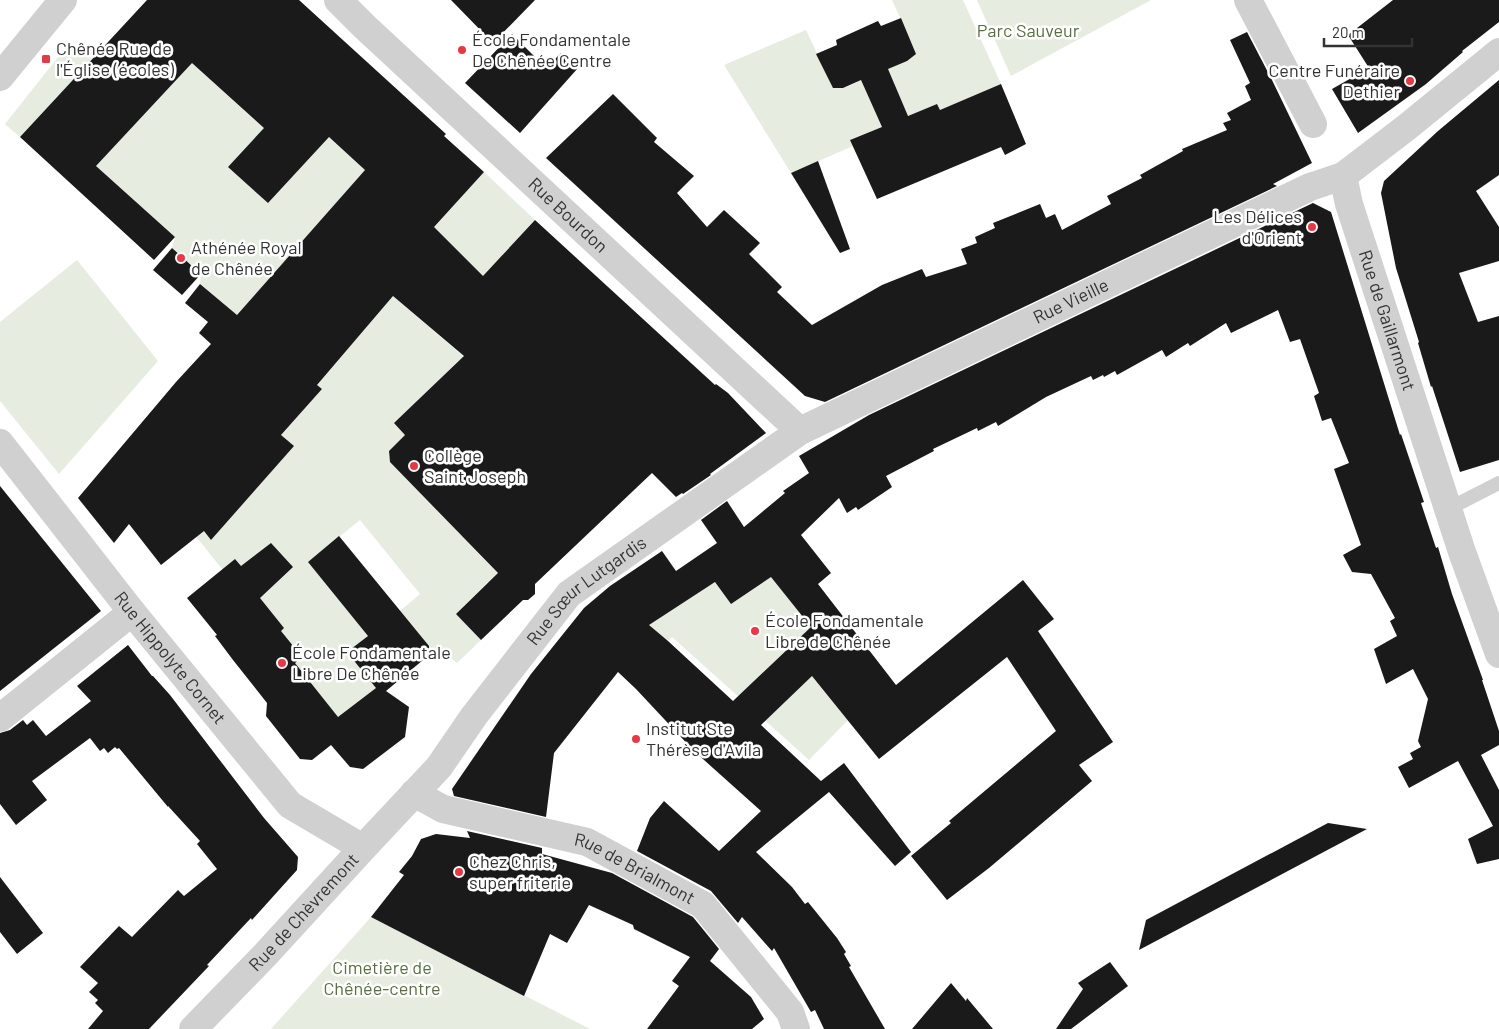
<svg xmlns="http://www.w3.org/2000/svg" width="1499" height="1029" viewBox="0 0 1499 1029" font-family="Barlow,sans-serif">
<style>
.green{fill:#e6ecdf}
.building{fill:#1a1a1a;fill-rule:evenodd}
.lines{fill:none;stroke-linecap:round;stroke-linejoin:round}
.service{stroke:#d0d0d0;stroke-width:14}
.minor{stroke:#d0d0d0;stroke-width:28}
.poi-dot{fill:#e63946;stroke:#fff;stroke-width:2}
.labels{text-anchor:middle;stroke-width:5;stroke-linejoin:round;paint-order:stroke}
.park-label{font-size:18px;fill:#56703f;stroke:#fff}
.poi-label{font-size:18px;fill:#333;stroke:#fff;text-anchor:start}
.street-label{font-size:18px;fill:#333;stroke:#fff}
</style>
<rect width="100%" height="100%" fill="#fff"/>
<g class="green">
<polygon points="892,0 963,0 1001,84 940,110 937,104 908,116 888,69 913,56 914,49"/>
<polygon points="977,0 1151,0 1011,76"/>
<polygon points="227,25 323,132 365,170 237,315 200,284 201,273 172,248 175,237 96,166"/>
<path d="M 806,30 L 832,85 C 842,92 851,85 861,80 L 882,127 L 851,139 L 853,146 L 791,173 L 724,65 Z"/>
<polygon points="70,42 92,59 20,137 5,124"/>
<polygon points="484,172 535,220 503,254 497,313 414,227"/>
<polygon points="77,260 158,361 59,474 0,401 0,322"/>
<polygon points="393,296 471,363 489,350 389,451 390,461 505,581 488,582 460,610 460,618 481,640 457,663 452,659 433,652 400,611 420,594 360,520 308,562 368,636 347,652 383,696 337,733 246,599 194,534 322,389 317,385"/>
<polygon points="798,558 848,720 809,760 672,637 668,641 649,625 715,582 731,604"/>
<polygon points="371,917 590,1029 271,1029"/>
</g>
<g class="building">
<polygon points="147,0 299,0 446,134 444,136 484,172 434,227 483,276 535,220 715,385 716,384 728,393 766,433 710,474 711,475 683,494 682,493 676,497 652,473 535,584 535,594 528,600 523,600 481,640 456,614 498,573 390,462 389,451 405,435 394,423 464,356 393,296 317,385 322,389 281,435 294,446 211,540 204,531 161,565 129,524 114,543 78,498 176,382 211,344 199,333 208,322 185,303 200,284 237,315 365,170 329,137 268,203 228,167 264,128 192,63 96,166 175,237 154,260 20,137"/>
<polygon points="451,0 535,0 493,43"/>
<polygon points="1393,0 1499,0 1499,22 1462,51 1463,52 1426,84 1358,133 1332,89 1369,68 1348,35"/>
<polygon points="901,18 916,54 907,61 888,69 908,116 937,104 940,110 1001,84 1026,144 1005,155 1001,147 877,199 850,140 882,127 861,80 843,88 833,88 816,54 837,45 836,40 878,21 881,26"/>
<polygon points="1247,32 1272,80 1312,163 1273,184 1277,186 825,402 805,396 546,158 613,94 657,138 654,142 694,176 677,193 707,227 724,210 760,243 749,254 782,287 777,292 812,325 882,285 922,269 926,277 967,264 961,249 977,243 975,237 995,228 993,223 1040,204 1046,218 1055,214 1062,230 1111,204 1107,196 1142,178 1140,175 1183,151 1182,149 1227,130 1223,123 1231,120 1227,113 1251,100 1245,86 1250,83 1230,40"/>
<polygon points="512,34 546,68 561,53 578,68 520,133 465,83"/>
<polygon points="1499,80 1499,175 1476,191 1499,227 1499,261 1459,273 1478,322 1499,316 1499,460 1460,472 1432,386 1431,387 1418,343 1419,342 1396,268 1381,193 1384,181 1438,131"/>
<polygon points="818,161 850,249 840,253 791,173"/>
<path d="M 1313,203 L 1331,212 L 1400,435 L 1401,434 L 1424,502 L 1421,503 L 1436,548 L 1438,547 L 1452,594 L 1483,680 L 1482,680 L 1499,731 L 1499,745 L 1481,755 L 1499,790 L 1499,859 L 1477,864 L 1468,839 L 1493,826 L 1458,761 L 1409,788 L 1398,767 L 1413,759 L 1410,753 L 1421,747 L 1418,741 L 1428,699 L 1413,669 L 1386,684 L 1374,649 L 1397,636 L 1390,621 L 1395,618 L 1371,574 L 1352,572 L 1343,555 L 1361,545 L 1334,469 L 1349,463 L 1331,418 L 1322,421 L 1314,396 L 1319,393 L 1300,339 L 1290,342 L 1278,310 L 1231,333 L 1226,323 L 1190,346 L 1188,343 L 1166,357 L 1162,350 L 1117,375 L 1115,371 L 1104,377 L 1103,375 L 1093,380 L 1091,376 L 1046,397 L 998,426 L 996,422 L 978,431 L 977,428 L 933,449 L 934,451 L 886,476 L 892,487 L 858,510 L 856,507 L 847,513 L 839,498 L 801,535 L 831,573 L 818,584 L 896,685 L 1023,580 L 1054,619 L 1038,631 L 1113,742 L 1079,765 L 1092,781 L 989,868 L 947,900 L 911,856 L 951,823 L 949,821 L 1056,731 L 1007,657 L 879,759 L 812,676 L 761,725 L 821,781 L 844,763 L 911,852 L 895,866 L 829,792 L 756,852 L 792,887 L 805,904 L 808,902 L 837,938 L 846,952 L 844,954 L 851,966 L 849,967 L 885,1029 L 824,1029 L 815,1010 L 811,1012 L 774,948 L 772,951 L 742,917 L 738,923 L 711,891 L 637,851 L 650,818 L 664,801 L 719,851 L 761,811 L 694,751 L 636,689 L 618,672 L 554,753 L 546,817 L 454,796 L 452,789 L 531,674 L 584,608 L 610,586 L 662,551 L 676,571 L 717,543 L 701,520 L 727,501 L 744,527 L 785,493 L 783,491 L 809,473 L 799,456 L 869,415 ZM 771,577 L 811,627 L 733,701 L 668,641 L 649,625 L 715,582 L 731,604 Z"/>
<polygon points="172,248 201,274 182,295 153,270"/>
<polygon points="0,486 101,611 0,691"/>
<polygon points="339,536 429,646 429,655 386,691 409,707 405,737 363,769 350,767 331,745 312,760 300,759 266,716 267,703 233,660 215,636 217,635 187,598 235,559 241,566 271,543 293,567 260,598 284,628 281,631 302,657 295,663 338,717 376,688 347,652 368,636 308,562"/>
<polygon points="128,645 152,676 153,676 170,695 264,818 298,857 297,870 252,920 251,918 207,965 209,966 149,1029 88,1029 103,1011 95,1003 98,1000 89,992 98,983 80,967 119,926 132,937 178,890 184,896 217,869 197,844 200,841 168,806 168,807 119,748 117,749 115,747 108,753 104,748 100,751 90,738 32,781 47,800 16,825 0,804 0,733 10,730 23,720 27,725 33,720 46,736 91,701 77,686"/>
<polygon points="1328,823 1367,829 1139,950 1146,920"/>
<polygon points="467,831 542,848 542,854 612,873 693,917 719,949 710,961 751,997 764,1019 752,1029 647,1029 679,986 672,981 690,957 634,929 633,925 589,905 567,943 550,934 524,996 371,917 404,875 399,872 412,856 421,839 436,834 470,838"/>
<polygon points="0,877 43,933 17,954 0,932"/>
<polygon points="1110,962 1128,986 1071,1029 1056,1029 1083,989 1078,983"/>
<polygon points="951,983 966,1001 967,998 993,1029 912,1029"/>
</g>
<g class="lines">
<polyline class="service" points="1448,509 1499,483"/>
<g class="minor">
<path id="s1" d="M 338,0 L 365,27 L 800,431"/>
<polyline points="1248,0 1313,124"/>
<polyline points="0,77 63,0"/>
<path id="s2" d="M 1343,176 L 1349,204 L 1462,552 L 1499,654"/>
<path id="s3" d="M 0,443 L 132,612 L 290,805 L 363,848"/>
<polyline points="0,718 132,612"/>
<path id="s4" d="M 414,793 L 443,809 L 587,842 L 703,905 L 790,1012 L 796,1029"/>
<path id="s5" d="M 193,1029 L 265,955 L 363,848 L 439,767 L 474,716 L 569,594 L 800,431 L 1310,187 L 1343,176 L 1407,127 L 1499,52"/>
</g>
</g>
<g class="poi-dot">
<circle cx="462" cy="50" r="5"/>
<rect x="41" y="54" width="10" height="10" rx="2.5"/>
<circle cx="1410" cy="81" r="5"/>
<circle cx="1312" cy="227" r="5"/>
<circle cx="181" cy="258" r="5"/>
<circle cx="414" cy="466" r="5"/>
<circle cx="755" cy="631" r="5"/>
<circle cx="282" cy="663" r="5"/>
<circle cx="636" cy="739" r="5"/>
<circle cx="459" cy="872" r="5"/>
</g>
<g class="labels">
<g class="park-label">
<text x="1028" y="37">Parc Sauveur</text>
<text x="382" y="974">Cimetière de<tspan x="382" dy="21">Chênée-centre</tspan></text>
</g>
<g class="poi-label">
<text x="472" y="46">École Fondamentale<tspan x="472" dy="21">De Chênée Centre</tspan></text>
<text x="56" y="55">Chênée Rue de<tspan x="56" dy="21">l'Église (écoles)</tspan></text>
<text x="1400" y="77" text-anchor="end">Centre Funéraire<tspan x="1400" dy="21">Dethier</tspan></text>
<text x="1302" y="223" text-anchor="end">Les Délices<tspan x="1302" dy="21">d'Orient</tspan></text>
<text x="191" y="254">Athénée Royal<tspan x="191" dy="21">de Chênée</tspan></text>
<text x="424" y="462">Collège<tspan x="424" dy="21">Saint Joseph</tspan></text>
<text x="765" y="627">École Fondamentale<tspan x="765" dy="21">Libre de Chênée</tspan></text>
<text x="292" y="659">École Fondamentale<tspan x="292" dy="21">Libre De Chênée</tspan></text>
<text x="646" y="735">Institut Ste<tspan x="646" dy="21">Thérèse d'Avila</tspan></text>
<text x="469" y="868">Chez Chris,<tspan x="469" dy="21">super friterie</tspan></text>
</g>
<g class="street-label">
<text dy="6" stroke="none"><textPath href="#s1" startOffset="315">Rue Bourdon</textPath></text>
<text dy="6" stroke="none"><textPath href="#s5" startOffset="1159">Rue Vieille</textPath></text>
<text dy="6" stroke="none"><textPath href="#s2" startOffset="151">Rue de Gaillarmont</textPath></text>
<text dy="6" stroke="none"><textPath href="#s5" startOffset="591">Rue Sœur Lutgardis</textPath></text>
<text dy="6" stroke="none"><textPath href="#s3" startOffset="274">Rue Hippolyte Cornet</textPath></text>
<text dy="6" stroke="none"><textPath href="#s4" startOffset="235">Rue de Brialmont</textPath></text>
<text dy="6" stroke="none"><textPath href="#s5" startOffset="161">Rue de Chèvremont</textPath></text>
</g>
</g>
<path d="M1324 38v8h88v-8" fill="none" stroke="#333333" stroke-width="2.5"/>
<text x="1332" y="38" font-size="15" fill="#333333" stroke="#ffffff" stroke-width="4" paint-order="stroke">20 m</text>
</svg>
